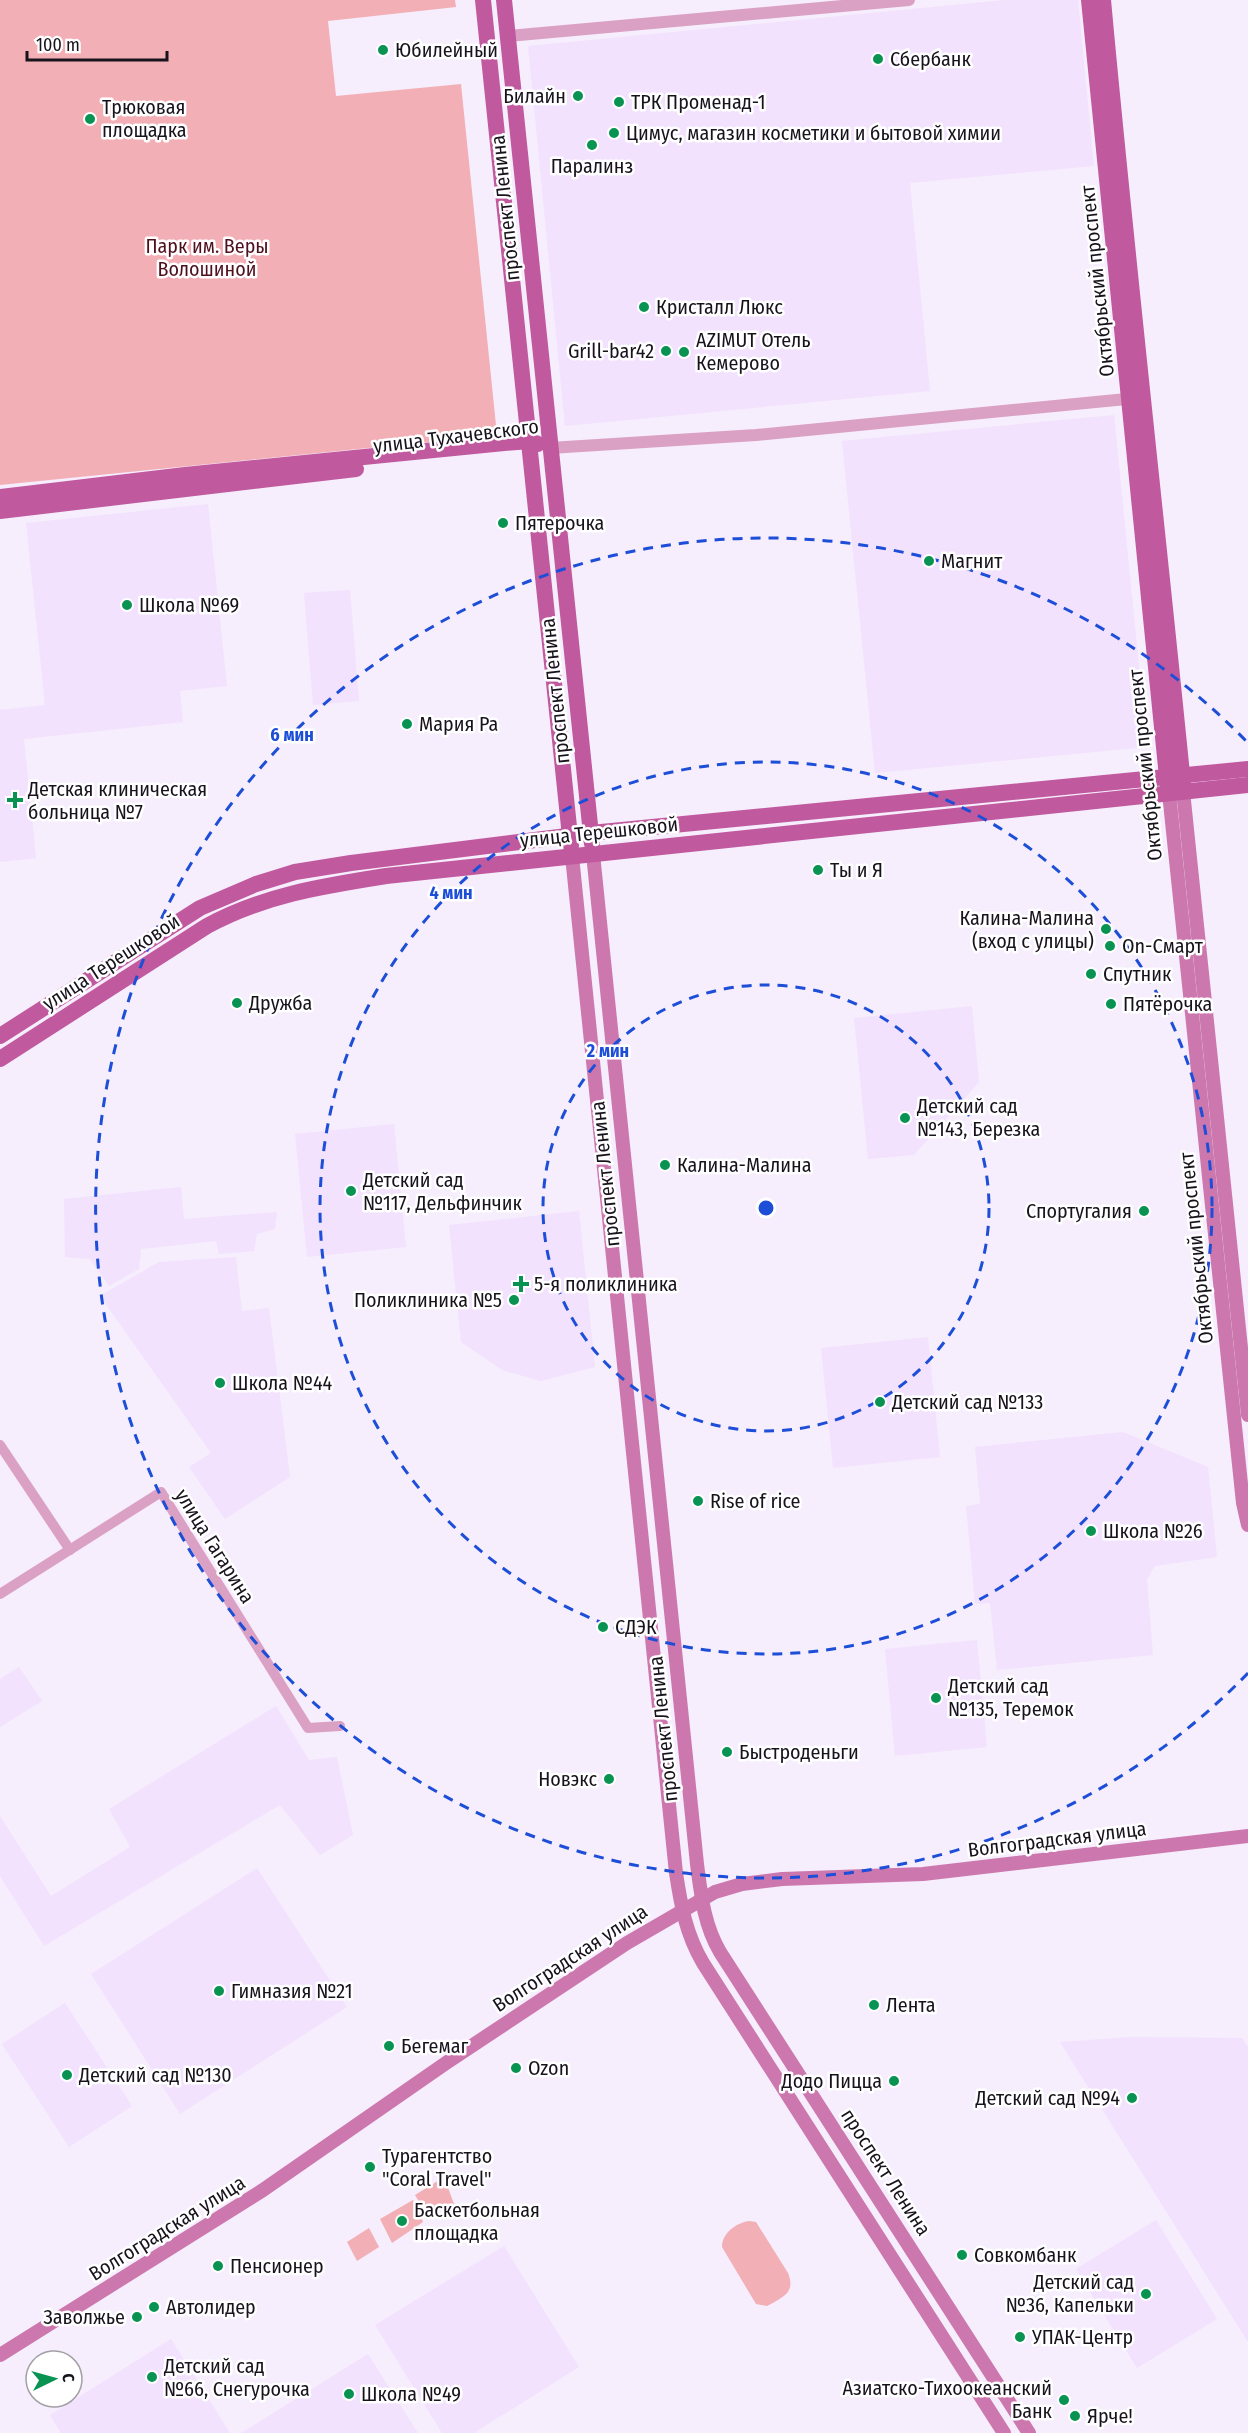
<svg xmlns="http://www.w3.org/2000/svg" width="1248" height="2433" viewBox="0 0 1248 2433" font-family="'Fira Sans Condensed',sans-serif">
<style>
.built{fill:#f2e2fd}
.green{fill:#f2afb5}
.lines{fill:none;stroke-linecap:round;stroke-linejoin:round}
.minor{stroke:#dba1c5;stroke-width:10}
.tertiary{stroke:#dba1c5;stroke-width:12}
.secondary{stroke:#cc78ae;stroke-width:14}
.primary{stroke:#c0599e;stroke-width:16}
.ring{fill:none;stroke:#1d4ed8;stroke-width:3;stroke-dasharray:10 8}
.poi-dot{fill:#099352;stroke:#fff;stroke-width:2}
.labels{text-anchor:middle;stroke-width:5;stroke-linejoin:round;paint-order:stroke}
.poi-label{font-size:20px;fill:#17121b;stroke:#fff;text-anchor:start}
.street-label{font-size:20px;fill:#17121b;stroke:#fff}
.park-label{font-size:20px;fill:#4e101d;stroke:#fff}
.centre{fill:#1d4ed8;stroke:#fff;stroke-width:3}
.ring-label{font-size:18px;text-anchor:middle;font-weight:bold;fill:#1d4ed8;stroke:#fff;stroke-width:5;stroke-linejoin:round;paint-order:stroke}
</style>
<rect width="100%" height="100%" fill="#f6edfd"/>
<g class="built">
<polygon points="1005,0 1078,0 1094,166 910,183 930,391 565,426 528,46"/>
<polygon points="1114,415 1147,747 875,773 842,441"/>
<polygon points="208,504 227,686 180,691 183,722 24,739 36,858 0,862 0,710 45,705 26,523"/>
<polygon points="350,590 359,701 313,705 304,593"/>
<polygon points="972,1006 979,1082 914,1155 868,1159 854,1018"/>
<polygon points="394,1124 406,1247 307,1257 295,1134"/>
<polygon points="181,1187 184,1219 277,1212 275,1229 257,1234 254,1251 219,1254 216,1241 141,1249 139,1269 109,1286 90,1259 65,1257 64,1199"/>
<polygon points="579,1211 595,1367 541,1381 502,1370 461,1342 449,1225"/>
<polygon points="236,1257 242,1311 269,1308 290,1477 225,1519 189,1467 211,1453 100,1296 159,1262"/>
<polygon points="928,1337 940,1457 833,1468 821,1348"/>
<polygon points="1123,1432 1208,1467 1217,1557 1155,1566 1147,1579 1153,1655 997,1670 990,1603 975,1604 966,1506 980,1504 975,1447"/>
<polygon points="977,1640 987,1747 895,1756 885,1649"/>
<polygon points="19,1667 42,1701 0,1727 0,1679"/>
<polygon points="276,1706 309,1760 337,1757 353,1835 320,1855 280,1805 44,1946 0,1876 0,1816 51,1896 130,1847 109,1809"/>
<polygon points="257,1868 347,2007 180,2114 91,1974"/>
<polygon points="65,2003 132,2106 69,2147 2,2044"/>
<polygon points="1132,2037 1242,2038 1248,2047 1248,2342 1060,2042"/>
<polygon points="1156,2220 1217,2319 1137,2368 1076,2269"/>
<polygon points="504,2246 579,2367 474,2433 442,2433 375,2325"/>
<polygon points="171,2339 230,2433 61,2433 50,2415"/>
<polygon points="368,2354 418,2433 241,2433"/>
</g>
<g class="green">
<polygon points="0,0 455,0 456,7 328,21 336,96 461,84 497,435 0,485"/>
<polygon points="444,2177 454,2204 428,2217 415,2195"/>
<polygon points="413,2200 423,2222 392,2243 380,2219"/>
<path d="M 749,2221 L 756,2222 L 788,2273 C 796,2293 783,2297 767,2306 L 756,2304 L 722,2247 C 722,2233 736,2223 749,2221 Z"/>
<polygon points="369,2228 379,2247 357,2261 347,2242"/>
</g>
<g class="lines">
<g class="minor">
<polyline points="0,1445 70,1550"/>
<polyline points="0,1594 161,1492 308,1728 340,1726"/>
</g>
<g class="tertiary">
<polyline points="508,36 909,0"/>
<polyline points="550,448 756,435 1137,398"/>
</g>
<g class="secondary">
<polyline points="1183,791 1248,1415"/>
<polyline points="1169,793 1243,1503 1248,1525"/>
<path d="M 593,854 L 697,1864 C 701,1895 704,1925 720,1952 L 1029,2433"/>
<path d="M 572,856 L 676,1873 C 681,1906 686,1934 703,1963 L 1004,2433"/>
<polyline points="0,2355 263,2190 446,2063 627,1943 715,1892 742,1884 782,1879 923,1874 1248,1836"/>
</g>
<g class="primary">
<polyline points="483,0 571,846"/>
<polyline points="504,0 592,844"/>
<polyline points="1089,0 1168,787"/>
<path d="M 1103,0 C 1127,262 1157,523 1183,784"/>
<polyline points="0,497 185,475 504,443 530,441 538,444"/>
<polyline points="0,511 356,469"/>
<polyline points="0,1036 200,908 256,884 295,872 351,863 591,833 1248,769"/>
<path d="M 0,1059 L 207,926 C 264,895 323,886 386,876 L 1248,785"/>
</g>
</g>
<g class="ring">
<circle cx="766" cy="1208" r="223"/>
<circle cx="766" cy="1208" r="446"/>
<path d="M1248 1673A670 670 0 1 1 1248 743"/>
</g>
<g class="poi-dot">
<circle cx="383" cy="50" r="6"/>
<circle cx="878" cy="59" r="6"/>
<circle cx="578" cy="96" r="6"/>
<circle cx="619" cy="102" r="6"/>
<circle cx="90" cy="119" r="6"/>
<circle cx="614" cy="133" r="6"/>
<circle cx="592" cy="145" r="6"/>
<circle cx="644" cy="307" r="6"/>
<circle cx="666" cy="351" r="6"/>
<circle cx="684" cy="352" r="6"/>
<circle cx="503" cy="523" r="6"/>
<circle cx="929" cy="561" r="6"/>
<circle cx="127" cy="605" r="6"/>
<circle cx="407" cy="724" r="6"/>
<path d="M12 791h6v6h6v6h-6v6h-6v-6h-6v-6h6z"/>
<circle cx="818" cy="870" r="6"/>
<circle cx="1106" cy="929" r="6"/>
<circle cx="1110" cy="946" r="6"/>
<circle cx="1091" cy="974" r="6"/>
<circle cx="237" cy="1003" r="6"/>
<circle cx="1111" cy="1004" r="6"/>
<circle cx="905" cy="1118" r="6"/>
<circle cx="665" cy="1165" r="6"/>
<circle cx="351" cy="1191" r="6"/>
<circle cx="1144" cy="1211" r="6"/>
<path d="M518 1275h6v6h6v6h-6v6h-6v-6h-6v-6h6z"/>
<circle cx="514" cy="1300" r="6"/>
<circle cx="220" cy="1383" r="6"/>
<circle cx="880" cy="1402" r="6"/>
<circle cx="698" cy="1501" r="6"/>
<circle cx="1091" cy="1531" r="6"/>
<circle cx="603" cy="1627" r="6"/>
<circle cx="936" cy="1698" r="6"/>
<circle cx="727" cy="1752" r="6"/>
<circle cx="609" cy="1779" r="6"/>
<circle cx="219" cy="1991" r="6"/>
<circle cx="874" cy="2005" r="6"/>
<circle cx="389" cy="2046" r="6"/>
<circle cx="516" cy="2068" r="6"/>
<circle cx="67" cy="2075" r="6"/>
<circle cx="894" cy="2081" r="6"/>
<circle cx="1132" cy="2098" r="6"/>
<circle cx="370" cy="2167" r="6"/>
<circle cx="402" cy="2221" r="6"/>
<circle cx="962" cy="2255" r="6"/>
<circle cx="218" cy="2266" r="6"/>
<circle cx="1146" cy="2294" r="6"/>
<circle cx="154" cy="2307" r="6"/>
<circle cx="137" cy="2317" r="6"/>
<circle cx="1020" cy="2337" r="6"/>
<circle cx="152" cy="2377" r="6"/>
<circle cx="349" cy="2394" r="6"/>
<circle cx="1064" cy="2400" r="6"/>
<circle cx="1075" cy="2416" r="6"/>
</g>
<g class="labels">
<g class="poi-label">
<text x="395" y="57">Юбилейный</text>
<text x="890" y="66">Сбербанк</text>
<text x="566" y="103" text-anchor="end">Билайн</text>
<text x="631" y="109">ТРК Променад-1</text>
<text x="102" y="114">Трюковая<tspan x="102" dy="23">площадка</tspan></text>
<text x="626" y="140">Цимус, магазин косметики и бытовой химии</text>
<text x="592" y="173" text-anchor="middle">Паралинз</text>
<text x="656" y="314">Кристалл Люкс</text>
<text x="696" y="347">AZIMUT Отель<tspan x="696" dy="23">Кемерово</tspan></text>
<text x="654" y="358" text-anchor="end">Grill-bar42</text>
<text x="515" y="530">Пятерочка</text>
<text x="941" y="568">Магнит</text>
<text x="139" y="612">Школа №69</text>
<text x="419" y="731">Мария Ра</text>
<text x="28" y="796">Детская клиническая<tspan x="28" dy="23">больница №7</tspan></text>
<text x="830" y="877">Ты и Я</text>
<text x="1094" y="925" text-anchor="end">Калина-Малина<tspan x="1094" dy="23">(вход с улицы)</tspan></text>
<text x="1122" y="953">On-Смарт</text>
<text x="1103" y="981">Спутник</text>
<text x="249" y="1010">Дружба</text>
<text x="1123" y="1011">Пятёрочка</text>
<text x="917" y="1113">Детский сад<tspan x="917" dy="23">№143, Березка</tspan></text>
<text x="677" y="1172">Калина-Малина</text>
<text x="363" y="1187">Детский сад<tspan x="363" dy="23">№117, Дельфинчик</tspan></text>
<text x="1132" y="1218" text-anchor="end">Спортугалия</text>
<text x="534" y="1291">5-я поликлиника</text>
<text x="502" y="1307" text-anchor="end">Поликлиника №5</text>
<text x="232" y="1390">Школа №44</text>
<text x="892" y="1409">Детский сад №133</text>
<text x="710" y="1508">Rise of rice</text>
<text x="1103" y="1538">Школа №26</text>
<text x="615" y="1634">СДЭК</text>
<text x="948" y="1693">Детский сад<tspan x="948" dy="23">№135, Теремок</tspan></text>
<text x="739" y="1759">Быстроденьги</text>
<text x="597" y="1786" text-anchor="end">Новэкс</text>
<text x="231" y="1998">Гимназия №21</text>
<text x="886" y="2012">Лента</text>
<text x="401" y="2053">Бегемаг</text>
<text x="528" y="2075">Ozon</text>
<text x="79" y="2082">Детский сад №130</text>
<text x="882" y="2088" text-anchor="end">Додо Пицца</text>
<text x="1120" y="2105" text-anchor="end">Детский сад №94</text>
<text x="382" y="2163">Турагентство<tspan x="382" dy="23">"Coral Travel"</tspan></text>
<text x="414" y="2217">Баскетбольная<tspan x="414" dy="23">площадка</tspan></text>
<text x="974" y="2262">Совкомбанк</text>
<text x="230" y="2273">Пенсионер</text>
<text x="1134" y="2289" text-anchor="end">Детский сад<tspan x="1134" dy="23">№36, Капельки</tspan></text>
<text x="166" y="2314">Автолидер</text>
<text x="125" y="2324" text-anchor="end">Заволжье</text>
<text x="1032" y="2344">УПАК-Центр</text>
<text x="164" y="2373">Детский сад<tspan x="164" dy="23">№66, Снегурочка</tspan></text>
<text x="1052" y="2395" text-anchor="end">Азиатско-Тихоокеанский<tspan x="1052" dy="23">Банк</tspan></text>
<text x="361" y="2401">Школа №49</text>
<text x="1087" y="2423">Ярче!</text>
</g>
<g class="street-label">
<text transform="translate(505 208) rotate(-96)" y="7">проспект Ленина</text>
<text transform="translate(1097 281) rotate(-96)" y="7">Октябрьский проспект</text>
<text transform="translate(456 436) rotate(-7)" y="7">улица Тухачевского</text>
<text transform="translate(555 691) rotate(-96)" y="7">проспект Ленина</text>
<text transform="translate(1145 765) rotate(-96)" y="7">Октябрьский проспект</text>
<text transform="translate(599 832) rotate(-6)" y="7">улица Терешковой</text>
<text transform="translate(111 962) rotate(-33)" y="7">улица Терешковой</text>
<text transform="translate(605 1174) rotate(-96)" y="7">проспект Ленина</text>
<text transform="translate(1196 1248) rotate(-96)" y="7">Октябрьский проспект</text>
<text transform="translate(215 1546) rotate(58)" y="7">улица Гагарина</text>
<text transform="translate(663 1729) rotate(-96)" y="7">проспект Ленина</text>
<text transform="translate(1057 1839) rotate(-7)" y="7">Волгоградская улица</text>
<text transform="translate(570 1958) rotate(-33)" y="7">Волгоградская улица</text>
<text transform="translate(886 2172) rotate(57)" y="7">проспект Ленина</text>
<text transform="translate(167 2228) rotate(-32)" y="7">Волгоградская улица</text>
</g>
<g class="park-label">
<text x="207" y="253">Парк им. Веры<tspan x="207" dy="23">Волошиной</tspan></text>
</g>
</g>
<circle cx="766" cy="1208" r="9" class="centre"/>
<g class="ring-label">
<text x="292" y="741">6 мин</text>
<text x="451" y="899">4 мин</text>
<text x="608" y="1057">2 мин</text>
</g>
<g transform="translate(54 2379) rotate(85)"><circle r="28" fill="#ffffff" stroke="#a2a0a4" stroke-width="1.5"/>
<path d="M0-4.5L10 22L0 15L-10 22Z" fill="#099352"/>
<text y="-9" font-size="16" font-weight="bold" text-anchor="middle" fill="#17121b">С</text>
</g>
<path d="M27 51v9h140v-9" fill="none" stroke="#17121b" stroke-width="3"/>
<text x="36" y="51" font-size="18" fill="#17121b" stroke="#ffffff" stroke-width="4.5" paint-order="stroke">100 m</text>
</svg>
